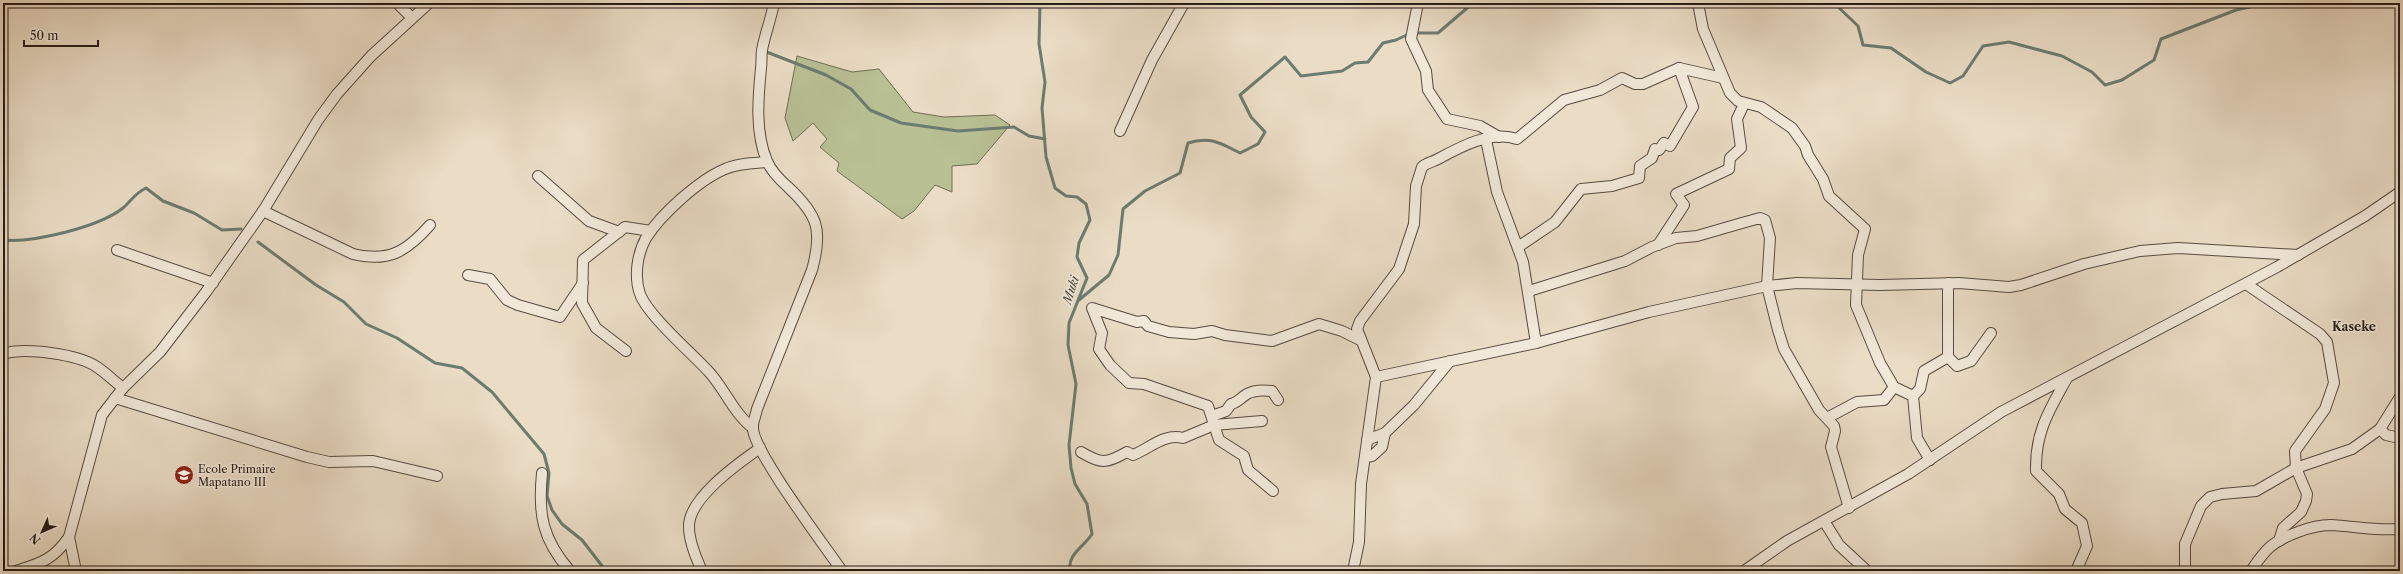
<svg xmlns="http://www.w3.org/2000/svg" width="2403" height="574" viewBox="0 0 2403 574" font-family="'Libre Caslon Text',serif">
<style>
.green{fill:#b8c094;stroke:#6f6e55}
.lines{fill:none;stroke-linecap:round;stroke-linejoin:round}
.stream{stroke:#6b7c71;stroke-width:3}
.minor-casing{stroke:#574b42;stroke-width:12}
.minor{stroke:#f1e8d9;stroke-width:10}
.labels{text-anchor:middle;stroke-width:3.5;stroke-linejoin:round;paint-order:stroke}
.poi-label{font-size:11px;fill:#261b16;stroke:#f1e8d9;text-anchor:start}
.water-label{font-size:12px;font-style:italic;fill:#484b44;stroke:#f1e8d9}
.neighbourhood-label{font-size:12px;font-weight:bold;fill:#261b16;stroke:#f1e8d9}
</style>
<rect width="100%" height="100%" fill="#eadcc5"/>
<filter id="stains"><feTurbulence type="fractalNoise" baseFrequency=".005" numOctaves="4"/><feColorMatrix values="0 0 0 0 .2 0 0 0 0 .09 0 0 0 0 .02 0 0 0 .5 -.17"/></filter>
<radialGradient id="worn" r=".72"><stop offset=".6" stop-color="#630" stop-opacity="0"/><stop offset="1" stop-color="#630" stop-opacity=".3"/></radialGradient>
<polygon class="green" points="797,56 852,72 879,69 913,112 944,117 995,115 1010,125 977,164 952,166 952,192 935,185 914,211 902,219 837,171 839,163 820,147 827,139 813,123 793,141 785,118"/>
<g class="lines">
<g class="stream">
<path d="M 1040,3 L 1039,44 L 1045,82 L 1042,108 L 1046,157 L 1055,188 L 1066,196 L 1077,197 L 1086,204 L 1090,220 L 1079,243 L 1077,257 L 1087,278 L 1069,323 L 1068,345 L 1076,384 L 1069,445 L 1071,468 L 1075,484 L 1087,504 L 1092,534 C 1084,547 1067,554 1070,571"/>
<polyline points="1834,3 1858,26 1863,45 1891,48 1926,72 1950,83 1963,76 1983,46 2009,42 2062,56 2092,72 2105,85 2122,80 2154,60 2161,39 2236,10 2268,3"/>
<polyline points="764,51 826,75 851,89 870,110 901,123 958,131 1014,127 1029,136 1045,139"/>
<path d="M 3,240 C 33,243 99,227 123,208 C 132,200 134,194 146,188 L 163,201 L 194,213 L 222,230 L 241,229"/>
<polyline points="258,242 316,285 344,302 366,324 397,338 435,363 462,368 492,392 544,454 549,473 547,496 552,510 562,524 582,540 606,571"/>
<path d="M 1079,300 L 1109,275 L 1118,255 L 1123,209 L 1145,191 L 1180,173 L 1188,143 C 1210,136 1220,143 1240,153 L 1258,144 L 1265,132 L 1251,117 L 1240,95 L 1285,57 L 1301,76 L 1342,71 L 1355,63 L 1368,62 L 1383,43 L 1396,40 L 1411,33 L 1438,33 L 1473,3"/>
</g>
<defs>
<g id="minor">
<polyline points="397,3 411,17"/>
<path d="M 774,3 C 771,19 765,34 762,50 C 761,56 762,62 761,68 C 758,98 755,133 767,161 C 771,171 780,180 788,187 C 818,215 823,230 812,270 L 757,409 C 756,415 752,423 753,429 C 755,454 825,546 842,571"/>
<polyline points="1418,3 1411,39 1426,71 1428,90 1447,119 1480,126 1499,137"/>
<polyline points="1698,3 1703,29 1730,93 1738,101 1761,107 1792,128 1805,146 1808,155 1823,179 1829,196 1865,229 1858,255 1856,305 1880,363 1894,387 1913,396 1917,438 1930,460"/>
<polyline points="1120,131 1152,60 1184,3"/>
<polyline points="1486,140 1497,192 1523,262 1536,343"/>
<polyline points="538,176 589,221 619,232"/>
<path d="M 263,211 L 353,254 C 389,263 407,251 430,225"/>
<polyline points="1658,245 1684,205 1676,194 1729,169 1730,158 1741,148 1737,119 1744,104"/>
<polyline points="1518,247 1555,222 1581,189 1612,186 1639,178 1640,166 1652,158 1655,149 1659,150 1664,143 1670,146 1693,107 1679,68"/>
<polyline points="117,250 213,283"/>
<polyline points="468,275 490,279 507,300 518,305 560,317 583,283"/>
<polyline points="1948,283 1948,357 1957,366 1971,361 1991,333"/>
<polyline points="2246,284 2320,334 2327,342 2334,383 2325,409 2295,451 2296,468 2307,494 2306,501 2301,512 2283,528 2279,541"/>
<polyline points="1529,291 1625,261 1652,247 1676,238 1697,236 1742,223 1760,218 1765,220 1770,238 1767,286 1778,330 1784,349 1819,410 1834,426 1835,431 1831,447 1849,508"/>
<polyline points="626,351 596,328 582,303 583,260 625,227 651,231"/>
<path d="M 3,354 C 24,347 78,354 97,367 C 106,373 114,381 123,388"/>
<polyline points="1376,377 1536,343 1649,312 1767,286 1797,283 1880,285 1959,283 2009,287 2021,285 2084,264 2140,251 2178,248 2298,255"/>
<path d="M 2067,378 C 2049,411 2035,432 2036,471 L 2059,494 L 2065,509 L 2082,523 L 2087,546 L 2076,571"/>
<polyline points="1913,396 1920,389 1924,371 1948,357"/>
<polyline points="115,398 307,457 329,462 373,461 437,476"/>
<path d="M 1212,416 L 1226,411 L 1231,404 C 1238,403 1240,398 1247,394 C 1254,390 1264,390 1272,391 L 1278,400"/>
<polyline points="1827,418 1857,402 1884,400 1894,387"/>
<path d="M 753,428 C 735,415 725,390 710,373 C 693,354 648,316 640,294 C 634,277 637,254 646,238 C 661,214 699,180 725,169 C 738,163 754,163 767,162"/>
<polyline points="2380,429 2386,435 2400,438"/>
<polyline points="1385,433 1414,405 1450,361"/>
<path d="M 1081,452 C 1101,464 1106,464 1127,452 L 1133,455 C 1149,449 1164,433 1183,438 L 1214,425 L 1262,421"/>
<polyline points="1365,457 1372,456 1382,447 1385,433 1367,440"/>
<path d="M 542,473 C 538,514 542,539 570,571"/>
<polyline points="1273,491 1248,470 1244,456 1219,440 1208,406 1144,384 1129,383 1110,365 1099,349 1102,333 1092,308 1137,322 1144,321 1148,326 1169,332 1194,334 1212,331 1225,335 1272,341 1319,324 1342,331 1360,340"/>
<polyline points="1824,521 1839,545 1867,571"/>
<polyline points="69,537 76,571"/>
<path d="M 16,571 C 41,563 53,560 69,537 L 102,415 L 123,388 L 160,352 L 206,292 L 263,211 L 318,120 L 337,94 L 371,56 L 429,3"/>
<path d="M 702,571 C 696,558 689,542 689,527 C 688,498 739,463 760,448"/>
<path d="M 1353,571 L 1359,542 L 1361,484 L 1376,377 L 1357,329 L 1360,321 L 1399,269 L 1414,224 L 1416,186 L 1422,167 C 1426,163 1433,162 1438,159 C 1460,147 1491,130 1517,139 L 1564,100 L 1600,90 L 1622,78 L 1635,84 L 1643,84 L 1679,68 L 1723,78"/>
<polyline points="1744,571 1787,541 1908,474 2001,412 2277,267 2365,216 2400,192"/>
<polyline points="2185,571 2185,544 2201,506 2210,497 2222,494 2256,491 2296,468 2352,449 2380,429 2400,397"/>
<path d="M 2251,571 C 2257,562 2262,554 2270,547 C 2283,536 2312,525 2330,525 C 2354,526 2376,531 2400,529"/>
</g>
</defs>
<use href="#minor" class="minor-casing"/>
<use href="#minor" class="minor"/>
</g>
<defs>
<symbol id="school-disc" viewBox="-11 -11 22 22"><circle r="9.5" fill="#8f2418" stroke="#f1e8d9"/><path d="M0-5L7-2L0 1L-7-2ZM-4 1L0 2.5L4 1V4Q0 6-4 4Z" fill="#fff"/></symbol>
</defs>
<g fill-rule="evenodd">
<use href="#school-disc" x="173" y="464" width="22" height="22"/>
</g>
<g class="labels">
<g class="poi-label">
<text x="198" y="473">Ecole Primaire<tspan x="198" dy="13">Mapatano III</tspan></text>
</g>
<g class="water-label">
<text transform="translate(1071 290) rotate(-72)" y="4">Muki</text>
</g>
<g class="neighbourhood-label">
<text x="2354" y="331">Kaseke</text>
</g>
</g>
<rect width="2403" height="574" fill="none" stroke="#eadcc5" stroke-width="16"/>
<rect x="4" y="4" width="2395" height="566" fill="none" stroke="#261b16" stroke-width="2"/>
<rect x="8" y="8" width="2387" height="558" fill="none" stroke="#261b16"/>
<g transform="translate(42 532) rotate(225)" stroke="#f1e8d9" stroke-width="3" paint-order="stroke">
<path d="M0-3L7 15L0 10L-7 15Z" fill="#261b16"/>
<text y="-6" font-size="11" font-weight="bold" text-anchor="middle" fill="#261b16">N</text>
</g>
<path d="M24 40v6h74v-6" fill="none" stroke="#261b16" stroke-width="2"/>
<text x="30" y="40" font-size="12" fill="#261b16" stroke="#f1e8d9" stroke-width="3" paint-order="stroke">50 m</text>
<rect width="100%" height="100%" filter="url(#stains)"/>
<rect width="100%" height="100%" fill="url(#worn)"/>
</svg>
